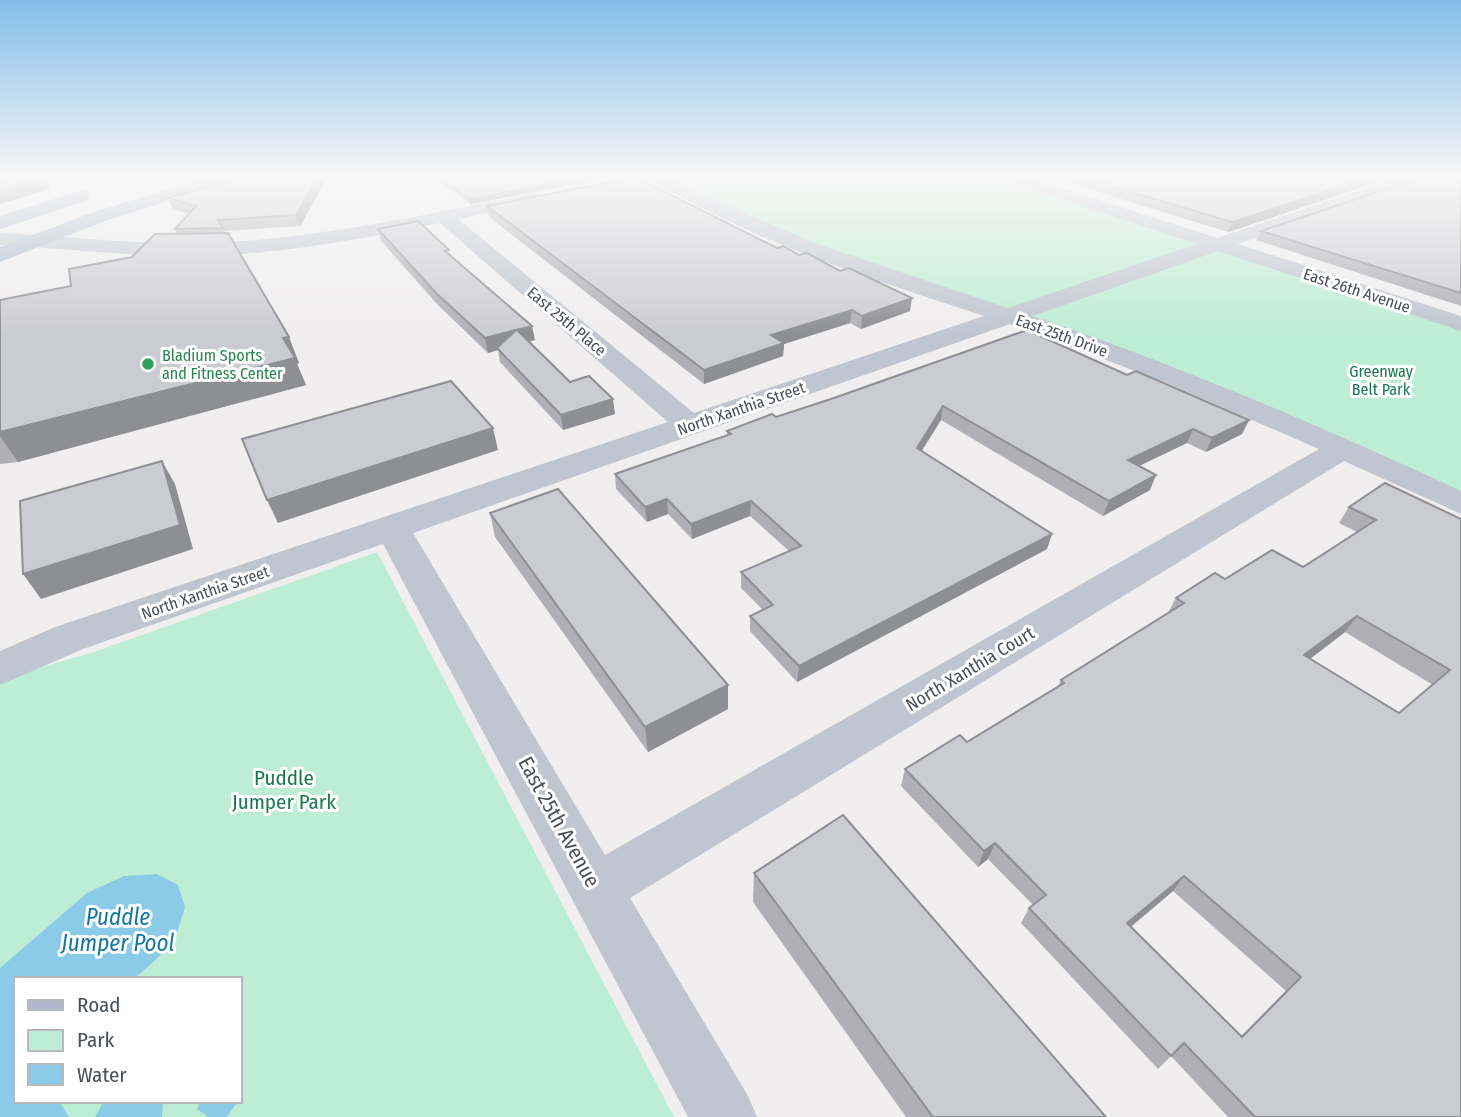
<svg xmlns="http://www.w3.org/2000/svg" width="1461" height="1117" viewBox="0 0 1461 1117" font-family="'Fira Sans Condensed',sans-serif">
<style>
.green{fill:#bdedd5;fill-rule:evenodd}
.water{fill:#8ccbe8}
.lines{fill:none;stroke-linecap:round;stroke-linejoin:round}
.minor{fill:#bfc6cf;fill-rule:evenodd}
.major{fill:#aebacc;fill-rule:evenodd}
.wall{fill:#afafb5;fill-rule:evenodd}
.shaded-wall{fill:#8e8f93}
.building{fill:#cbccd2;stroke:#8e8f93;stroke-width:2;fill-rule:evenodd}
.leisure-dot{fill:#2e9e5b;stroke:#fff;stroke-width:2.5}
.labels{text-anchor:middle;stroke-width:6;stroke-linejoin:round;paint-order:stroke}
.far-street-label{font-size:16px;fill:#474f5a;stroke:#fff}
.far-leisure-label{font-size:16px;fill:#27864d;stroke:#fff;text-anchor:start}
.far-park-label{font-size:16px;fill:#1a7953;stroke:#fff}
.street-label{font-size:18px;fill:#474f5a;stroke:#fff}
.near-park-label{font-size:21px;fill:#1a7953;stroke:#fff}
.near-street-label{font-size:21px;fill:#474f5a;stroke:#fff}
.near-water-label{font-size:23px;font-style:italic;fill:#1275a2;stroke:#fff}
</style>
<rect width="100%" height="100%" fill="#f0eeee"/>
<g class="green">
<polygon points="659,178 1014,178 1461,324 1461,504 1343,448 854,265 680,189"/>
<path d="M 377,552 L 674,1117 L 0,1117 L 0,679 L 91,653 ZM 16,979 L 240,979 L 240,1101 L 16,1101 Z"/>
</g>
<g class="water">
<polygon points="157,874 178,885 185,907 174,943 134,979 16,979 16,1101 59,1101 69,1117 0,1117 0,968 87,893 124,876"/>
<polygon points="104,1101 163,1101 162,1117 95,1117"/>
<polygon points="201,1101 238,1101 227,1117 208,1117 197,1109"/>
</g>
<g class="lines">
<path class="minor" d="M 651,178 L 671,178 L 714,200 L 817,244 L 1008,308 L 1197,244 L 1008,182 L 1006,178 L 1030,178 L 1217,238 L 1396,178 L 1420,178 L 1418,182 L 1238,244 L 1461,316 L 1461,331 L 1218,251 L 1033,316 C 1180,366 1321,426 1461,491 L 1461,514 L 1344,461 L 630,898 L 747,1094 L 757,1117 L 688,1117 L 383,544 L 83,649 L 0,685 L 0,651 L 55,627 L 668,422 L 440,223 C 356,240 272,256 186,256 C 124,256 62,248 0,245 L 0,233 C 71,236 142,246 213,243 C 322,238 428,214 534,193 L 540,194 L 543,198 L 540,202 L 458,219 L 694,413 L 984,316 C 881,282 777,250 681,197 C 672,192 656,187 651,178 ZM 1010,324 L 1162,381 L 1319,449 L 605,855 L 413,533 Z"/>
<g class="major">
<polygon points="206,178 232,178 229,182 108,220 0,262 0,247 94,212"/>
<polygon points="82,190 89,192 91,196 89,200 0,229 0,216"/>
</g>
</g>
<g class="wall">
<polygon points="327,178 300,226 224,231 299,363 297,364 306,385 18,462 0,464 0,300 71,286 132,257 177,233 175,229 189,214 173,209 168,198"/>
<polygon points="433,178 606,178 471,204"/>
<polygon points="1053,178 1389,178 1228,232"/>
<polygon points="1461,178 1461,306 1256,240 1261,231"/>
<polygon points="487,206 777,248 910,311 861,329 850,323 784,344 783,356 704,384 489,217"/>
<polygon points="378,229 450,255 535,340 529,342 570,382 615,414 563,430 500,362 498,350 488,353 439,306 381,241"/>
<polygon points="1127,375 1249,420 1242,434 1206,452 1187,443 1139,466 1150,490 1103,516 941,420 922,451 1047,549 797,682 750,631 750,616 763,610 741,588 741,572 789,551 750,516 692,539 668,514 647,522 616,489 615,474 727,435 727,431 776,417"/>
<path d="M 1349,507 L 1461,519 L 1461,1117 L 1228,1117 L 1171,1056 L 1158,1069 L 1021,923 L 1029,908 L 1033,905 L 988,859 L 978,867 L 901,786 L 905,769 L 967,742 L 1058,686 L 1061,680 L 1168,613 L 1176,598 L 1225,579 L 1303,567 L 1357,532 L 1339,523 ZM 1345,632 L 1433,685 L 1399,713 L 1310,659 ZM 1173,891 L 1286,991 L 1241,1036 L 1131,927 Z"/>
<polygon points="490,513 728,685 728,709 648,752 495,537"/>
<polygon points="754,873 1106,1117 906,1117 753,902"/>
</g>
<g class="shaded-wall">
<polygon points="44,178 49,178 50,189 0,204 0,191"/>
<polygon points="318,178 327,178 300,226 296,215"/>
<polygon points="578,178 606,178 471,204 470,199"/>
<polygon points="1367,178 1389,178 1228,232 1232,222"/>
<polygon points="912,298 910,311 861,329 862,316"/>
<polygon points="852,310 850,323 784,344 783,356 704,384 704,370 771,335"/>
<polygon points="532,326 535,340 519,344 517,330"/>
<polygon points="516,330 497,348 498,350 488,353 485,338"/>
<polygon points="289,337 299,363 297,364 306,385 18,462 0,436 0,432"/>
<polygon points="613,399 615,414 563,430 561,415"/>
<polygon points="943,406 941,420 914,462 917,448"/>
<polygon points="1249,420 1242,434 1206,452 1212,438"/>
<polygon points="493,428 498,450 278,523 267,500"/>
<polygon points="1193,429 1187,443 1122,474 1128,460"/>
<polygon points="162,461 175,484 193,549 41,599 23,574"/>
<polygon points="1156,475 1150,490 1103,516 1109,501"/>
<polygon points="667,499 668,514 647,522 645,507"/>
<polygon points="751,501 750,516 692,539 691,524"/>
<polygon points="1052,534 1047,549 797,682 799,666"/>
<polygon points="1357,616 1345,632 1293,672 1304,655"/>
<polygon points="728,685 728,709 648,752 645,727"/>
<polygon points="995,843 988,859 978,867 984,851"/>
<polygon points="1184,876 1173,891 1117,938 1127,923"/>
</g>
<g class="building">
<polygon points="0,178 44,178 0,191"/>
<polygon points="238,178 318,178 296,215 218,220 223,228 175,229 196,206 168,198"/>
<polygon points="440,178 578,178 470,199"/>
<polygon points="631,178 637,178 777,248 783,246 799,255 807,253 840,271 849,268 912,298 862,316 852,310 771,335 784,343 704,370 487,206"/>
<polygon points="1084,178 1367,178 1232,222"/>
<polygon points="1418,178 1461,178 1461,293 1261,231"/>
<polygon points="418,221 449,250 445,251 532,326 517,330 570,382 589,376 613,399 561,415 497,348 516,330 485,338 436,293 378,229"/>
<polygon points="228,233 289,337 283,338 295,358 0,432 0,300 71,286 69,269 132,257 155,234"/>
<polygon points="1027,330 1127,375 1136,371 1249,420 1212,438 1193,429 1128,460 1156,475 1109,501 943,406 917,448 1052,534 799,666 750,616 773,605 741,572 801,546 751,501 691,524 667,499 645,507 615,474 731,434 727,431 772,414 776,417 831,399"/>
<polygon points="451,381 493,428 267,500 242,439"/>
<polygon points="162,461 180,525 23,574 20,501"/>
<path d="M 1385,483 L 1461,519 L 1461,1117 L 1255,1117 L 1184,1043 L 1171,1056 L 1029,908 L 1046,895 L 995,843 L 984,851 L 905,769 L 960,735 L 967,742 L 1064,683 L 1061,680 L 1184,603 L 1176,598 L 1215,573 L 1225,579 L 1272,550 L 1303,567 L 1376,520 L 1349,507 ZM 1357,616 L 1450,670 L 1399,713 L 1304,655 ZM 1184,876 L 1301,977 L 1242,1037 L 1127,923 Z"/>
<polygon points="558,489 728,685 645,727 490,513"/>
<polygon points="843,815 1106,1117 933,1117 754,873"/>
</g>
<linearGradient id="sky" x2="0" y2="1"><stop stop-color="#83bde8"/><stop offset="0.53" stop-color="#f8f7f7"/><stop offset="1" stop-color="#f8f7f7" stop-opacity="0"/></linearGradient>
<rect width="1461" height="334" fill="url(#sky)"/>
<circle class="leisure-dot" cx="148" cy="364" r="7"/>
<g class="labels">
<g class="far-street-label">
<text transform="translate(1357 290) rotate(18)" y="6">East 26th Avenue</text>
<text transform="translate(567 321) rotate(40)" y="6">East 25th Place</text>
<text transform="translate(1062 335) rotate(20)" y="6">East 25th Drive</text>
<text transform="translate(741 408) rotate(-19)" y="6">North Xanthia Street</text>
<text transform="translate(205 592) rotate(-19)" y="6">North Xanthia Street</text>
</g>
<g class="far-leisure-label">
<text x="162" y="361">Bladium Sports<tspan x="162" dy="18">and Fitness Center</tspan></text>
</g>
<g class="far-park-label">
<text x="1381" y="377">Greenway<tspan x="1381" dy="18">Belt Park</tspan></text>
</g>
<g class="street-label">
<text transform="translate(970 669) rotate(-31)" y="6">North Xanthia Court</text>
</g>
<g class="near-park-label">
<text x="284" y="785">Puddle<tspan x="284" dy="24">Jumper Park</tspan></text>
</g>
<g class="near-street-label">
<text transform="translate(559 822) rotate(61)" y="7">East 25th Avenue</text>
</g>
<g class="near-water-label">
<text x="118" y="925">Puddle<tspan x="118" dy="26">Jumper Pool</tspan></text>
</g>
</g>
<rect x="14" y="977" width="228" height="126" fill="#ffffff" stroke="#b5b9bd" stroke-width="2"/>
<rect x="28" y="1000" width="35" height="10" fill="#aebacc" stroke="#b5b9bd" stroke-width="2"/>
<text x="77" y="1012" font-size="21" fill="#474f5a">Road</text>
<rect x="28" y="1030" width="35" height="21" fill="#bdedd5" stroke="#b5b9bd" stroke-width="2"/>
<text x="77" y="1047" font-size="21" fill="#474f5a">Park</text>
<rect x="28" y="1064" width="35" height="21" fill="#8ccbe8" stroke="#b5b9bd" stroke-width="2"/>
<text x="77" y="1082" font-size="21" fill="#474f5a">Water</text>
</svg>
